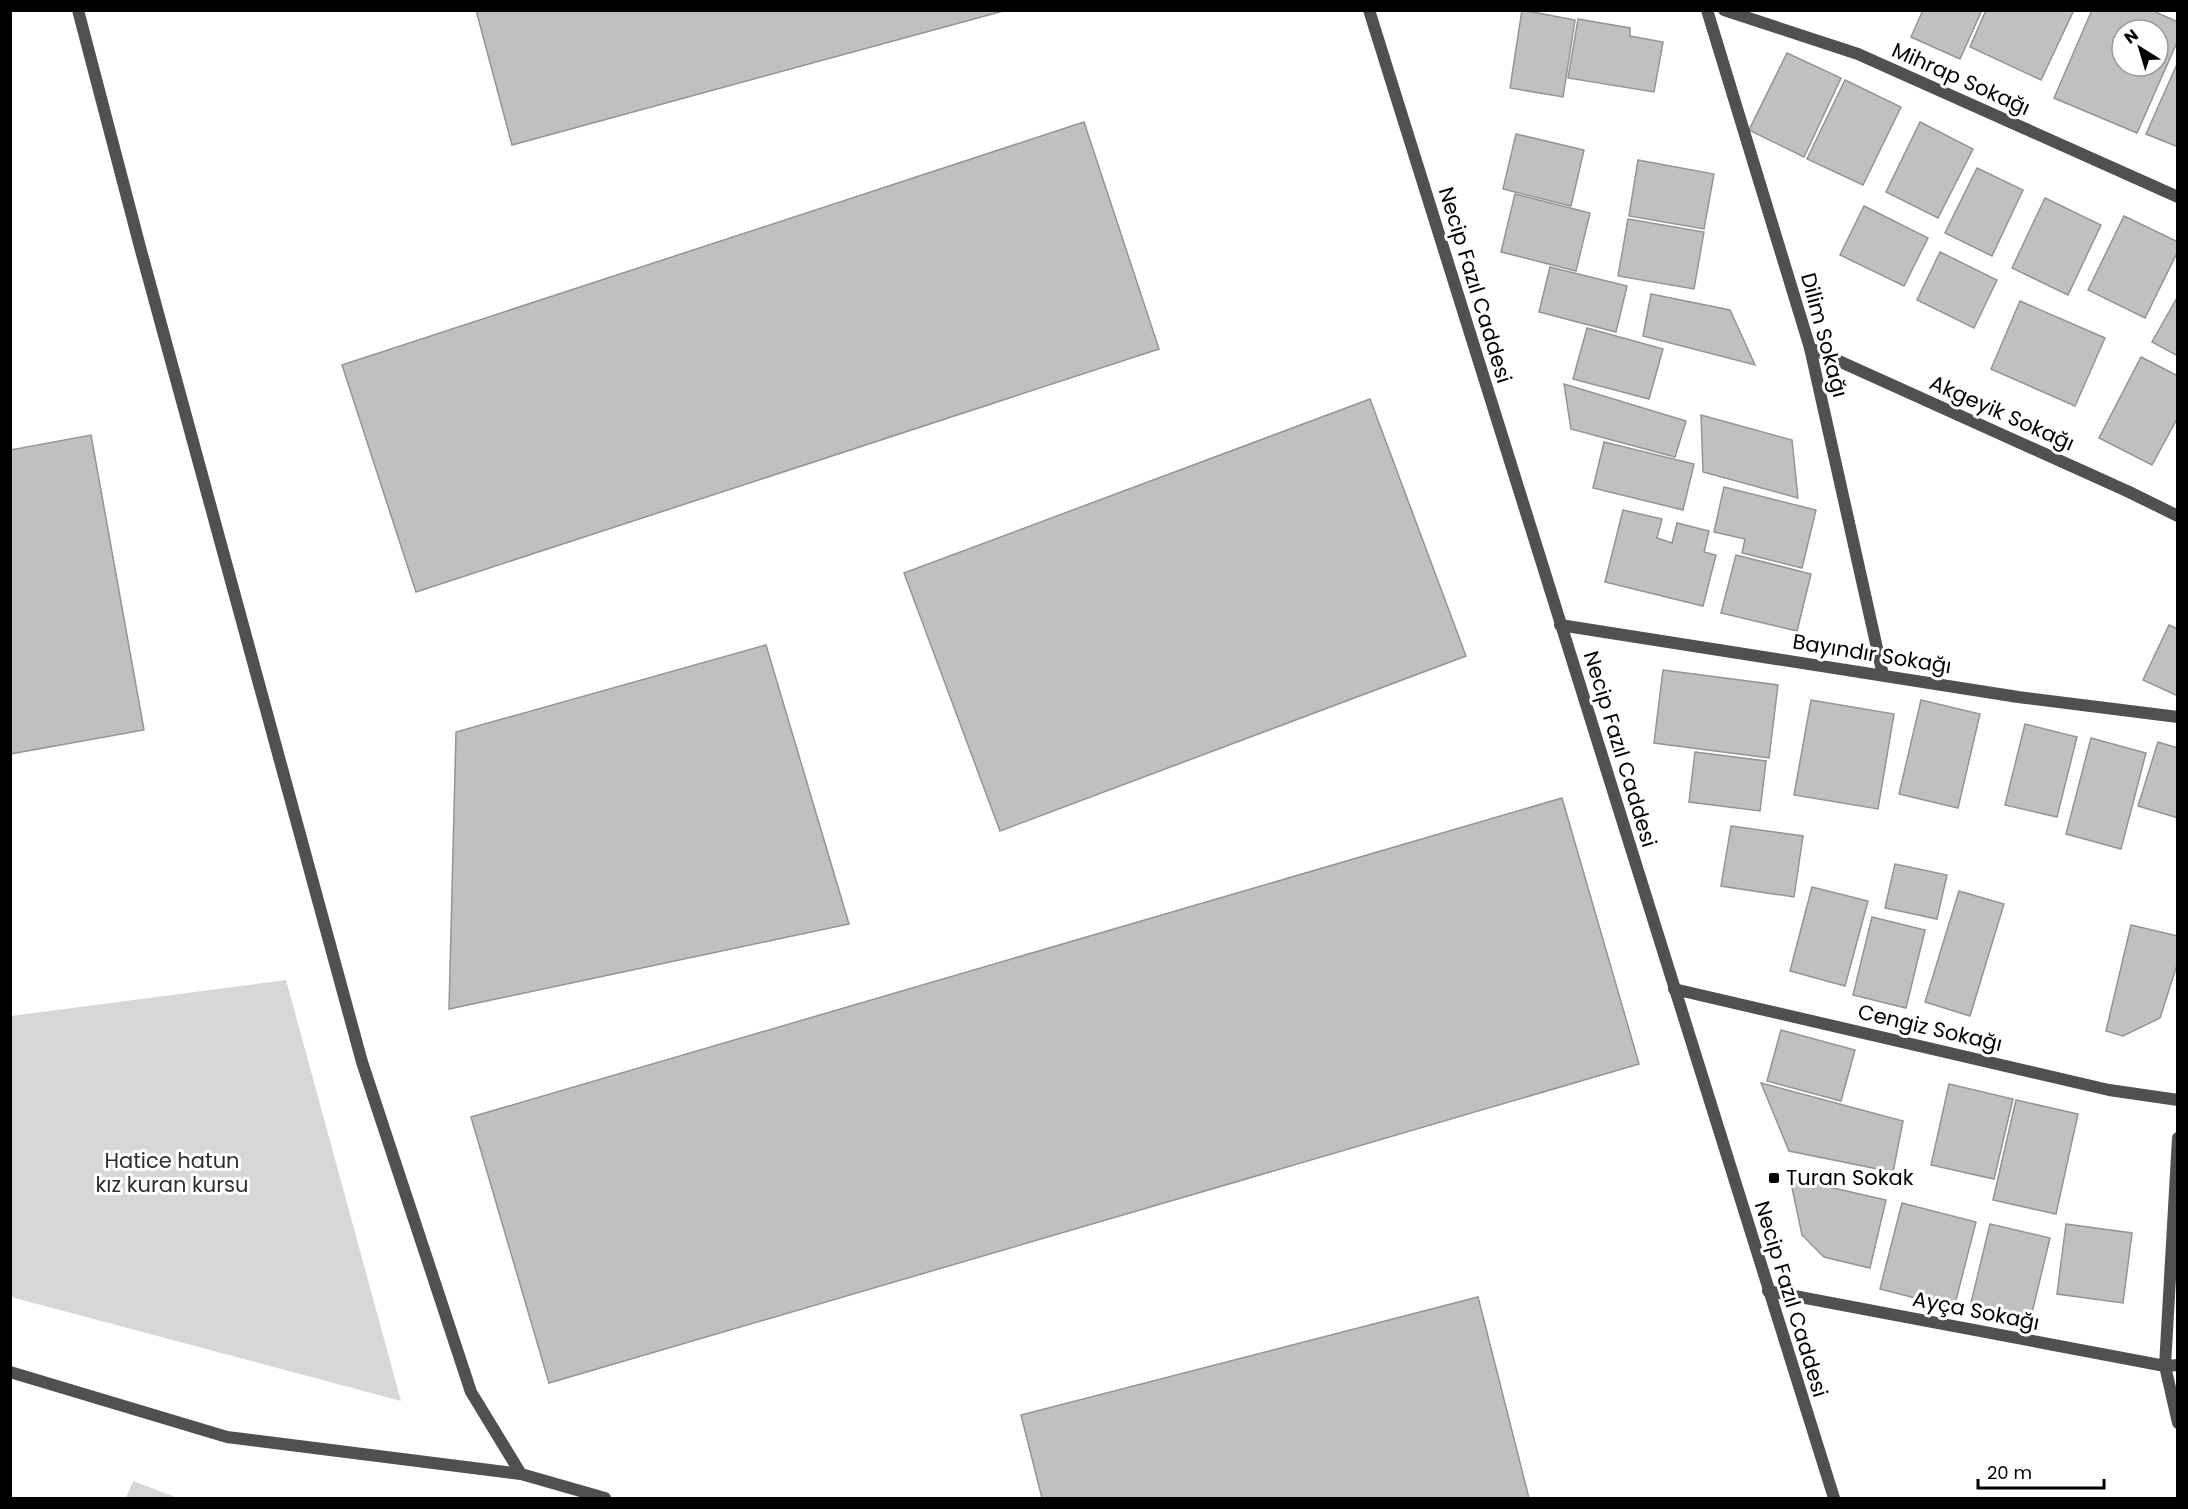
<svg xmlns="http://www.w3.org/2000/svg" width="2188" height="1509" viewBox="0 0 2188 1509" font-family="Poppins,sans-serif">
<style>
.green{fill:#d7d7d7}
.building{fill:#c0c0c0;stroke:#949494;stroke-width:1.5;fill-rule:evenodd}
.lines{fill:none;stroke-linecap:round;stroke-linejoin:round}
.minor{stroke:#505050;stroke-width:12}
.tertiary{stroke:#505050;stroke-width:12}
.poi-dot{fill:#000;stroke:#fff;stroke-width:2}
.labels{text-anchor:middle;stroke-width:6;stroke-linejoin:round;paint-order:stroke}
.street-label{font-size:21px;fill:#000;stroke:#fff}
.park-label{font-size:21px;fill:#2e2e2e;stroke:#fff}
.poi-label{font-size:21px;fill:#000;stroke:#fff;text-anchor:start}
</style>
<rect width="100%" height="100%" fill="#fff"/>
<g class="green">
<polygon points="286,980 401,1401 11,1297 11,1016"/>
<polygon points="133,1481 178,1498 126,1498"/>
</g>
<g class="building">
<polygon points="476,10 1007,10 512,145"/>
<polygon points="1522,10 1575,20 1563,97 1510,88"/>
<polygon points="1923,10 1982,10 1960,59 1911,37"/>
<polygon points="1986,10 2074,10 2041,80 1970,47"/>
<path d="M 2092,10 L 2151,10 L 2178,22 L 2178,40 L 2137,133 L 2054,98 ZM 2122,30 L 2158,30 L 2158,66 L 2122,66 Z"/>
<polygon points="1578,19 1630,28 1630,36 1663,42 1654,92 1568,78"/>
<polygon points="1787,53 1841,78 1804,157 1749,130"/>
<polygon points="2178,62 2178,147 2146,134"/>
<polygon points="1845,80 1901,107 1863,185 1807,159"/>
<polygon points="1084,122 1159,349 416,592 342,365"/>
<polygon points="1920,122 1973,149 1938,218 1886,192"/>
<polygon points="1516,134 1584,150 1571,206 1503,189"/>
<polygon points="1638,160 1714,174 1704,229 1629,216"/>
<polygon points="1977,168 2023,190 1992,256 1945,233"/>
<polygon points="1515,194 1590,213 1576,271 1501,252"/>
<polygon points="2045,198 2101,225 2068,295 2012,268"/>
<polygon points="1864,206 1928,238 1904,286 1840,255"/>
<polygon points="2124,216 2178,242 2178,251 2145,318 2088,290"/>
<polygon points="1628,219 1704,232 1694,289 1618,276"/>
<polygon points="1940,252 1997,280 1974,328 1917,300"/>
<polygon points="1550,267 1627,286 1616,332 1539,312"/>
<polygon points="1651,294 1730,310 1755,365 1643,336"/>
<polygon points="2178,296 2178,356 2152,342"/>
<polygon points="2020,301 2105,338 2075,406 1991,369"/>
<polygon points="1587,328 1663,349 1649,399 1573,379"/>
<polygon points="2141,357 2178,376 2178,417 2152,465 2099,438"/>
<polygon points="1564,384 1686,421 1675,457 1571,429"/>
<polygon points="1370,399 1466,656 1000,831 904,573"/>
<polygon points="1701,415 1792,440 1798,498 1703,472"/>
<polygon points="91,435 144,730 10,754 10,450"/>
<polygon points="1604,442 1694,464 1683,510 1593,488"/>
<polygon points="1724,487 1816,510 1802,568 1742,553 1745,539 1714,532"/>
<polygon points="1623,510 1662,519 1657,538 1672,543 1677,523 1709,531 1704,552 1716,555 1703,606 1605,582"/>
<polygon points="1736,555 1811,574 1797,631 1721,613"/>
<polygon points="2169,625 2178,629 2178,696 2143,680"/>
<polygon points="766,645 849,924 449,1009 456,732"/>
<polygon points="1663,670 1778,685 1769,758 1654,743"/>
<polygon points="1811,700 1894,714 1878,809 1794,795"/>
<polygon points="1921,700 1980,714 1958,808 1899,794"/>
<polygon points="2025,724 2077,737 2057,817 2005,805"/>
<polygon points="2091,738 2146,753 2121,849 2066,834"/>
<polygon points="2158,742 2178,748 2178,818 2138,806"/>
<polygon points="1695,752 1766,761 1760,811 1689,802"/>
<polygon points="1562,798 1639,1064 549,1383 471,1117"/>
<polygon points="1731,826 1803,836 1794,897 1721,886"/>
<polygon points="1895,864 1947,875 1937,919 1885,908"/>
<polygon points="1812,887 1868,901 1845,986 1790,971"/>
<polygon points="1959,891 2004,904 1970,1016 1925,1002"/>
<polygon points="1872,917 1925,930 1906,1008 1853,995"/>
<polygon points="2131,925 2178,936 2178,962 2160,1018 2123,1036 2106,1031"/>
<polygon points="1781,1030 1855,1050 1841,1101 1767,1081"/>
<polygon points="1761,1083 1903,1121 1893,1172 1789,1151"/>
<polygon points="1949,1084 2013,1099 1994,1179 1931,1165"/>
<polygon points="2016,1100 2078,1114 2056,1214 1993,1200"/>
<polygon points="1790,1178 1886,1200 1870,1268 1824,1257 1802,1235"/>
<polygon points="1902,1203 1976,1222 1954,1308 1880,1289"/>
<polygon points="1990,1224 2050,1238 2030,1321 1970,1307"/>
<polygon points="2066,1224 2132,1233 2123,1303 2057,1294"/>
<polygon points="1478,1297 1529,1498 1042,1498 1021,1415"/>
</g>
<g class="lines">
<g class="minor">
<polyline points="78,10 140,247 362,1062 471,1392 521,1474 605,1498"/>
<polyline points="1707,10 1810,348 1883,675"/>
<polyline points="1724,10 1858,54 2178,197"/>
<polyline points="1810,348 2127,491 2178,516"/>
<polyline points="1560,625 2018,697 2178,717"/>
<polyline points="1674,989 2109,1090 2178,1100"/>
<polyline points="2178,1138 2165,1366 2178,1423"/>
<polyline points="1768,1291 2165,1366 2178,1365"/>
<polyline points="10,1372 227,1437 521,1474"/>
</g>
<polyline class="tertiary" points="1369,10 1834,1498"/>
</g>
<rect class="poi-dot" x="1768" y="1172" width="12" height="12" rx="3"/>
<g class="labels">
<g class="street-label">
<text transform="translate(1961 79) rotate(24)" y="7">Mihrap Sokağı</text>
<text transform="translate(1475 285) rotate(73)" y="7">Necip Fazıl Caddesi</text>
<text transform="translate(1824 335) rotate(75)" y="7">Dilim Sokağı</text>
<text transform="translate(2002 413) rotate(24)" y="7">Akgeyik Sokağı</text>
<text transform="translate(1872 654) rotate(9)" y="7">Bayındır Sokağı</text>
<text transform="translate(1620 749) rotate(73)" y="7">Necip Fazıl Caddesi</text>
<text transform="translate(1930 1028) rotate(13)" y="7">Cengiz Sokağı</text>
<text transform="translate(1791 1299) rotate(73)" y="7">Necip Fazıl Caddesi</text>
<text transform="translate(1976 1311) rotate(11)" y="7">Ayça Sokağı</text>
</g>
<g class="park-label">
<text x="172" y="1168">Hatice hatun<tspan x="172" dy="24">kız kuran kursu</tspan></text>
</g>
<g class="poi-label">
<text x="1786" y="1185">Turan Sokak</text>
</g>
</g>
<rect width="2188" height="1509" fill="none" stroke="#000000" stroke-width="24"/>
<g transform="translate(2140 48) rotate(323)"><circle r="28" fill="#ffffff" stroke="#999999" stroke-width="1.5"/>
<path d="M0-4.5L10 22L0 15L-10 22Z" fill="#000000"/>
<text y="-9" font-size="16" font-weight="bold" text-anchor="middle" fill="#000000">N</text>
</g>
<path d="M1978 1479v9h126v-9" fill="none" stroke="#000000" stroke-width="3"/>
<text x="1987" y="1479" font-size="18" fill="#000000" stroke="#ffffff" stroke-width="4.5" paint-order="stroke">20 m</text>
</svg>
